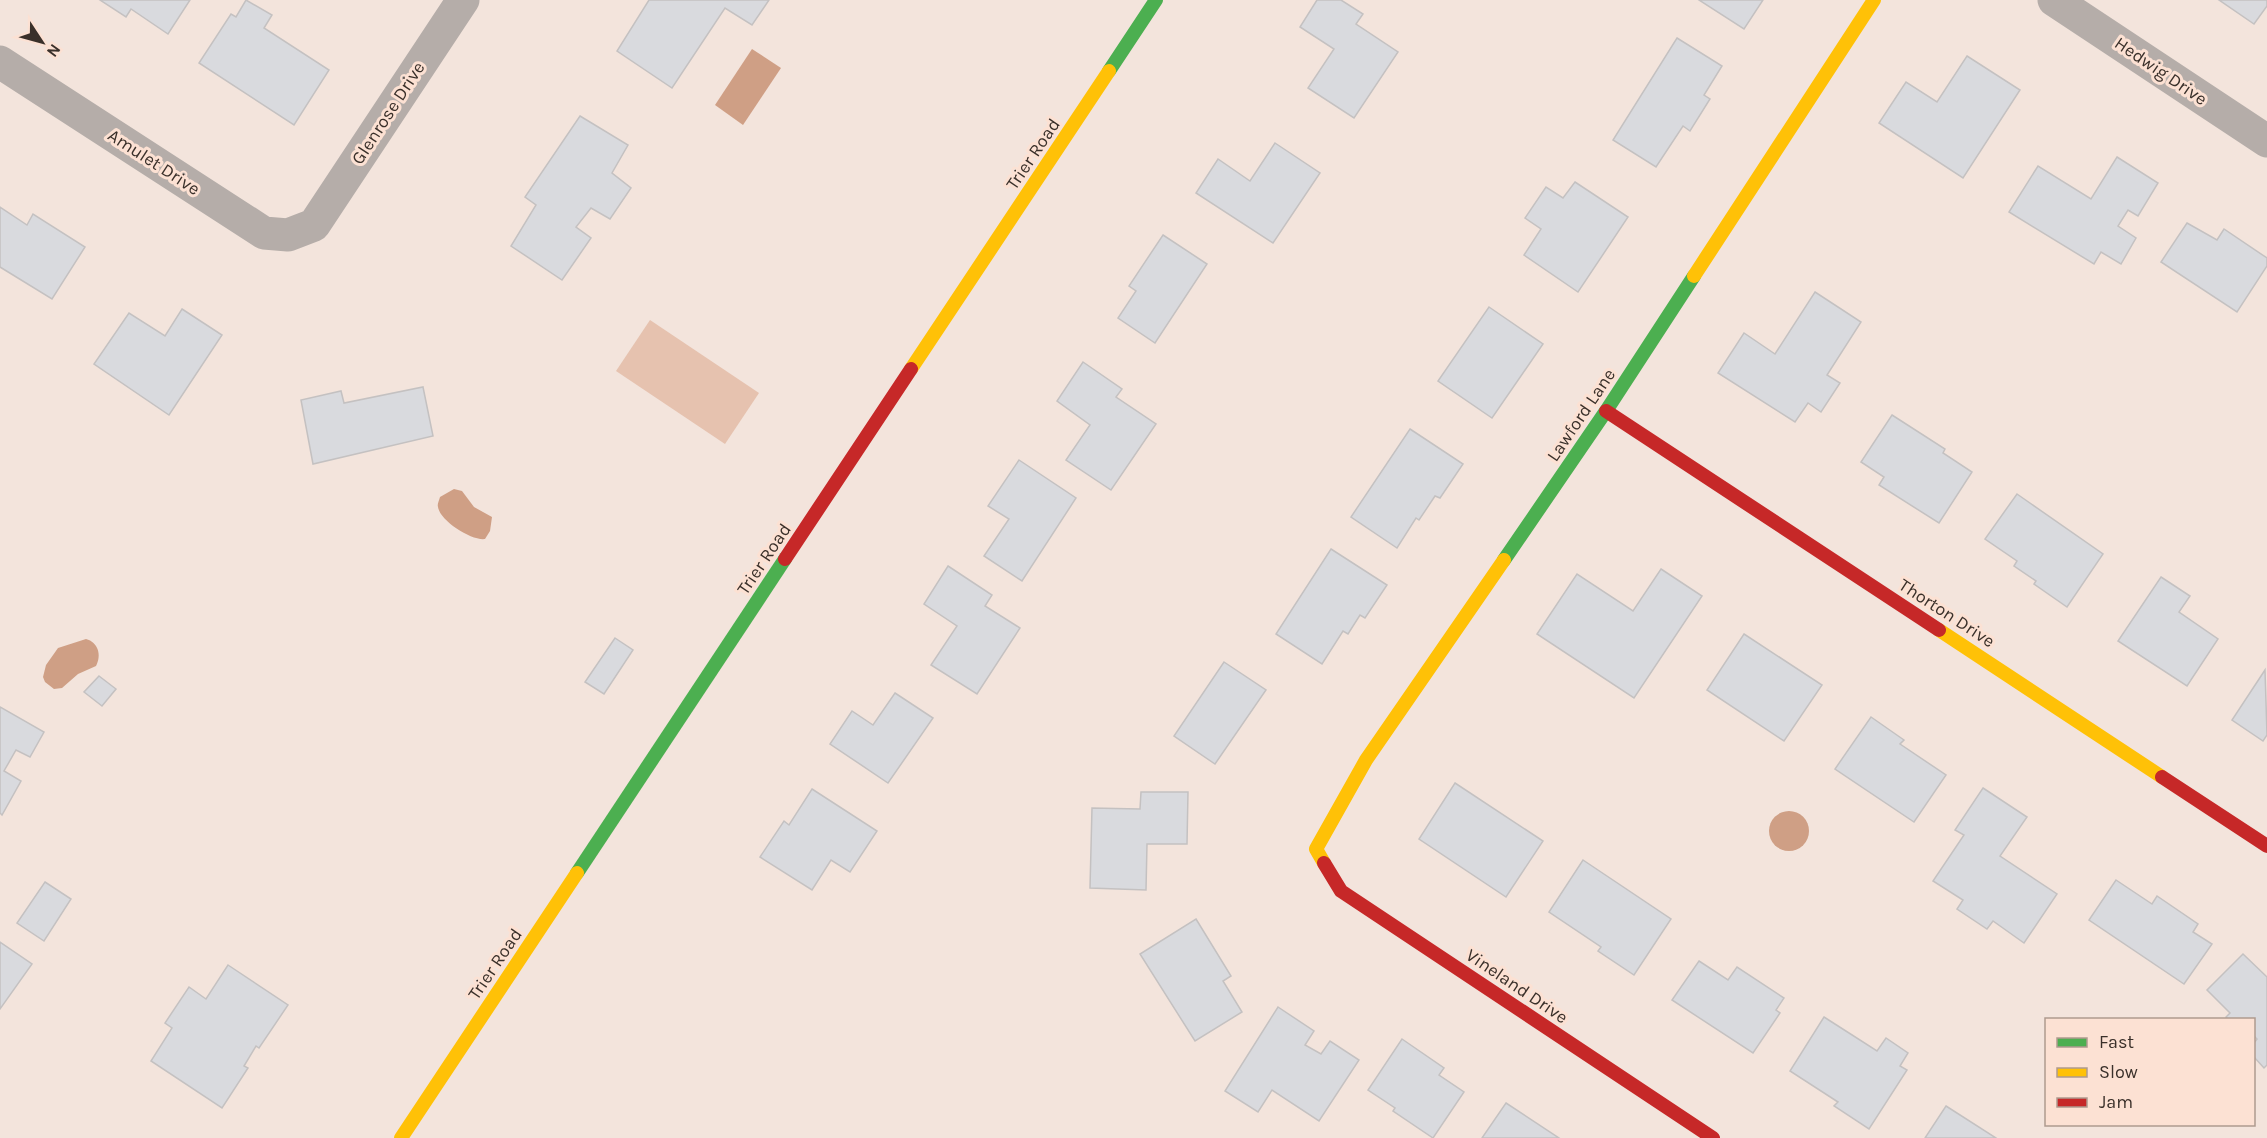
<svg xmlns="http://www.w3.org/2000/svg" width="2267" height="1138" viewBox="0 0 2267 1138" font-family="Karla,sans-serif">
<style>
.green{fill:#e6c2af}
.water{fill:#cf9f85}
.building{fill:#d9dade;stroke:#c4c1c1;stroke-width:1.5}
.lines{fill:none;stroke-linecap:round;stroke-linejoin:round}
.street{stroke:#b5ada9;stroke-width:33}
.fast{stroke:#4caf50;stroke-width:14}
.slow{stroke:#ffc107;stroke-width:14}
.jam{stroke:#c62828;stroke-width:14}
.labels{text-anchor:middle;stroke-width:6;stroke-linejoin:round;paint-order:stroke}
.street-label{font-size:18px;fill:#3a302a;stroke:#fce1d3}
</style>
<rect width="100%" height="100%" fill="#f3e4dc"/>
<polygon class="green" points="650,320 759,393 725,444 616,371"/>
<g class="water">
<polygon points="752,49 781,68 743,125 715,105"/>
<path d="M 454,489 L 462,491 L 474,507 L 492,517 L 490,531 L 485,539 C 472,541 440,521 438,507 C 437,504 439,501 440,497 Z"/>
<path d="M 86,639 C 98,642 102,655 96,666 L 78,674 L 62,688 L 54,689 L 45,682 L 43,677 L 46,665 L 58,648 Z"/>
<circle cx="1789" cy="831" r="20"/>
</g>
<g class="building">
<polygon points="100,0 190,0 168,34 131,9 126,17"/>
<polygon points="246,0 272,15 264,28 329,70 294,125 199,63 231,14 236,17"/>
<polygon points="649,0 769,0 752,25 725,8 672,88 617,51"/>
<polygon points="1317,0 1341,0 1363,14 1356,24 1398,52 1354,118 1308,88 1334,49 1300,27"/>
<polygon points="1699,0 1763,0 1744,29"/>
<polygon points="2219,0 2267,0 2267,6 2254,24"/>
<polygon points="1677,38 1722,66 1704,95 1710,99 1690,131 1683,126 1656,167 1613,140"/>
<polygon points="1967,56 2020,90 1963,178 1879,123 1906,82 1937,102"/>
<polygon points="580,116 628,145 612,173 631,188 610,219 591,208 576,227 591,238 562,280 511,246 536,205 525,197"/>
<polygon points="1275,143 1320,173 1273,243 1196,193 1218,159 1250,181"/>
<polygon points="2117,157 2158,183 2138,216 2128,210 2118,226 2136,238 2121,264 2101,252 2094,264 2009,212 2038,166 2091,199"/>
<polygon points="1575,182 1628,217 1578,292 1524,255 1541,229 1525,218 1546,187 1563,198"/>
<polygon points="0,207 27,225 33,214 85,247 52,299 0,267"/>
<polygon points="2187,223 2217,240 2224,229 2267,258 2267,266 2237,312 2161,262"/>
<polygon points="1163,235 1207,264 1155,343 1118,318 1136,291 1129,286"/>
<polygon points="1815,292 1861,322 1827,375 1840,383 1821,412 1808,403 1795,422 1718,373 1744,333 1775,354"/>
<polygon points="1489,307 1543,344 1492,418 1438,381"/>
<polygon points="182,309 222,335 169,415 94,364 129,313 165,336"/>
<polygon points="1083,362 1122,389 1116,397 1156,424 1111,490 1066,460 1090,425 1057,401"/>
<polygon points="423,387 433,436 313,464 301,400 341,391 344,403"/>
<polygon points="1892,415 1945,449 1943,453 1972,472 1939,523 1879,485 1884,477 1861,462"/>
<polygon points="1410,429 1463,464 1440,498 1435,496 1419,520 1416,518 1397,548 1351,517"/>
<polygon points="1019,460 1076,498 1022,581 984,556 1009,519 988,506"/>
<polygon points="2017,494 2103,554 2067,607 2034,584 2036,581 2014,566 2017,561 1985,539"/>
<polygon points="1331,549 1387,585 1365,618 1360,615 1348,634 1343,631 1322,664 1276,634"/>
<polygon points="948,566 992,595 985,606 1020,628 977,694 931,665 957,626 924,604"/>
<polygon points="1661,569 1702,596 1634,698 1537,634 1577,574 1633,611"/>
<polygon points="2161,577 2190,596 2179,612 2218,639 2187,686 2118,641"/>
<polygon points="1744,634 1822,685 1784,741 1707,690"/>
<polygon points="615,638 633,650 604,694 585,682"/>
<polygon points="1224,662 1266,690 1215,764 1174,736"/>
<polygon points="2265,670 2267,735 2263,741 2232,720"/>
<polygon points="99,676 116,689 102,706 84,692"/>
<polygon points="895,693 933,718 888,783 830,744 852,711 873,725"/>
<polygon points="0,707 44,732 30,757 16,750 4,771 21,781 2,815 0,813"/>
<polygon points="1871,717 1904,740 1900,744 1946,775 1914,822 1835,769"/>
<polygon points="1455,783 1543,841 1506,897 1419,839"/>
<polygon points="1983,788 2027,817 2000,856 2057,894 2024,943 1993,921 1987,929 1957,909 1963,900 1933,881 1964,835 1955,830"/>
<polygon points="812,789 877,831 850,872 831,860 812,890 760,857 784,821 789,825"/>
<polygon points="1141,792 1188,792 1187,844 1147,844 1146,890 1090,888 1092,808 1140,809"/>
<polygon points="1583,860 1671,919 1634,975 1598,951 1601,947 1549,912"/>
<polygon points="2116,880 2152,904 2157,896 2198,924 2193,932 2212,944 2184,984 2089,920"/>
<polygon points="45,882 71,899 44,941 17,923"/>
<polygon points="1196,919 1231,976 1223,981 1242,1012 1195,1041 1140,954"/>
<polygon points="0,942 32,964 0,1009"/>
<polygon points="2243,954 2267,977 2267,1065 2264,1068 2254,1057 2254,1043 2257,1039 2254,1036 2254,1020 2228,1020 2226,1017 2230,1013 2207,990"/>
<polygon points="1699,961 1728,980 1737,967 1784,998 1776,1010 1780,1013 1753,1053 1672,1000"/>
<polygon points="228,965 288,1005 259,1048 256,1046 244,1066 248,1068 222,1108 151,1061 172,1028 165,1023 189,987 206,999"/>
<polygon points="1278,1007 1314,1031 1305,1045 1321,1054 1330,1041 1359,1060 1319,1121 1272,1090 1258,1112 1225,1091"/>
<polygon points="1824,1017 1877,1051 1886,1038 1908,1053 1900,1066 1907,1070 1869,1129 1834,1106 1838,1102 1790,1071"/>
<polygon points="1402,1039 1444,1068 1439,1075 1464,1092 1433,1138 1393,1111 1395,1108 1368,1090"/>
<polygon points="1506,1103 1559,1138 1482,1138"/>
<polygon points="1946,1106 1996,1138 1925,1138"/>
</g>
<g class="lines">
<g class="street">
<polyline points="2054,0 2267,141"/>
<polyline points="0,62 264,233 288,235 314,225 463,0"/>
</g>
<g class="fast">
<polyline points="1109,71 1156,0"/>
<polyline points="1504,560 1606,411 1694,276"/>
<polyline points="577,873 785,559"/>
</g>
<g class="slow">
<polyline points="1694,276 1874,0"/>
<polyline points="911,369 1109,71"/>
<polyline points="1939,630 2162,777"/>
<polyline points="1324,863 1316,849 1366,760 1504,560"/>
<polyline points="401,1138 577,873"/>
</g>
<g class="jam">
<polyline points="1606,411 1939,630"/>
<polyline points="785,559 911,369"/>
<polyline points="2162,777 2267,846"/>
<polyline points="1324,863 1341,891 1713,1138"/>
</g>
</g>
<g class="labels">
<g class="street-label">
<text transform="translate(2161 71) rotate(34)" y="6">Hedwig Drive</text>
<text transform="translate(388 113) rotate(-57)" y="6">Glenrose Drive</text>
<text transform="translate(1033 154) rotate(-56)" y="6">Trier Road</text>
<text transform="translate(154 162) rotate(33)" y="6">Amulet Drive</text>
<text transform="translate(1581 415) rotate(-56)" y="6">Lawford Lane</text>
<text transform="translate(764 559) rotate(-56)" y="6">Trier Road</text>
<text transform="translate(1947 613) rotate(33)" y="6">Thorton Drive</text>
<text transform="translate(495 964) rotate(-56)" y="6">Trier Road</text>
<text transform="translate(1517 986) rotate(34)" y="6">Vineland Drive</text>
</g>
</g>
<rect x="2045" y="1018" width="210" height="108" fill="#fce1d3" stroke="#ae9a8f" stroke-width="1.5"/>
<rect x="2057" y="1038" width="30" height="9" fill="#4caf50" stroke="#ae9a8f" stroke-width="1.5"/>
<text x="2099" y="1048" font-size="18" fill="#3a302a">Fast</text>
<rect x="2057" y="1068" width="30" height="9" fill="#ffc107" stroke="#ae9a8f" stroke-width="1.5"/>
<text x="2099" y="1078" font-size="18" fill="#3a302a">Slow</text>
<rect x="2057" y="1098" width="30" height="9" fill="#c62828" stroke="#ae9a8f" stroke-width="1.5"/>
<text x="2099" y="1108" font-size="18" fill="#3a302a">Jam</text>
<g transform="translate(42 42) rotate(126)" stroke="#fce1d3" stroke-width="4.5" paint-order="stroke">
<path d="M0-4.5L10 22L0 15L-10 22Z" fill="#3a302a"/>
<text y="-9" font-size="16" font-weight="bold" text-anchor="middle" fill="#3a302a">N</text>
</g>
</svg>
